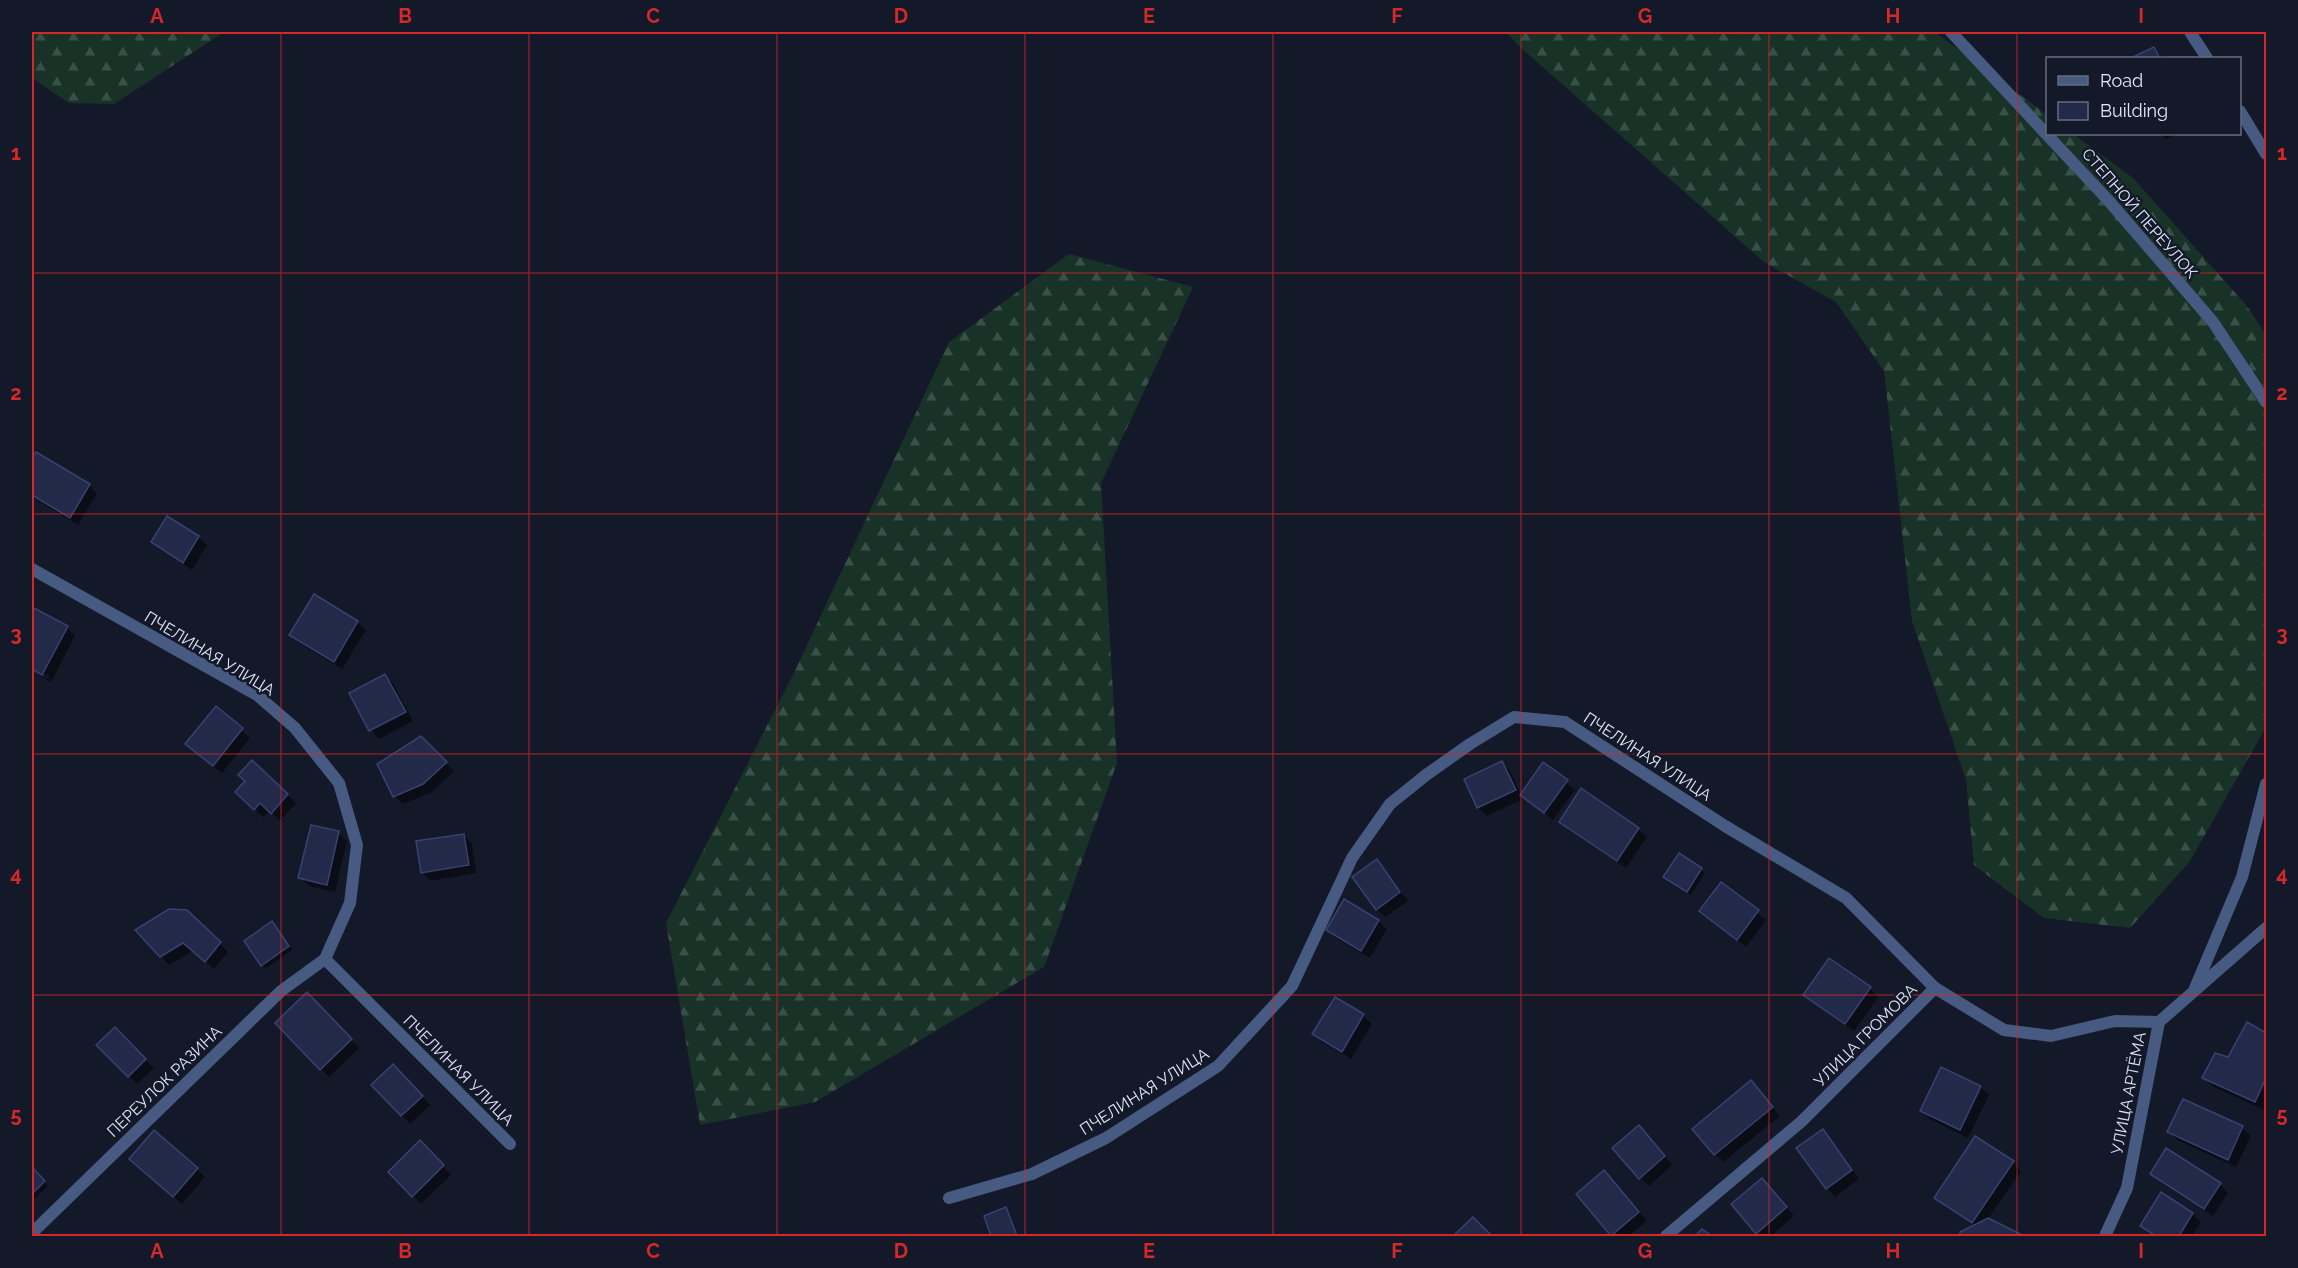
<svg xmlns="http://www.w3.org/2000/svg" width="2298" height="1268" viewBox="0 0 2298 1268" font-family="Raleway,sans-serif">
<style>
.forest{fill:url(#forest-firs)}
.shadow{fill:#0007}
.building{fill:#232948;stroke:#384271;stroke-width:1.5}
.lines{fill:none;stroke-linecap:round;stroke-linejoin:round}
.minor{stroke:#465a82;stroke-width:12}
.grid{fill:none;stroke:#d62828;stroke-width:1.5;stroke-opacity:0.55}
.labels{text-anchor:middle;stroke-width:5;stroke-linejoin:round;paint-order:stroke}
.street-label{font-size:16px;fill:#e0e7fb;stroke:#141929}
.neatline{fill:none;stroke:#d62828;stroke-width:2}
.grid-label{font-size:20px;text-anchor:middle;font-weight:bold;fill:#d62828}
</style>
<defs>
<pattern id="forest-firs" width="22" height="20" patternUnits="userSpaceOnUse" patternTransform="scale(1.5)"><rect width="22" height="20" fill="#183228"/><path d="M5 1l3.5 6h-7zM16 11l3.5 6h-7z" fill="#395048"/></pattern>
</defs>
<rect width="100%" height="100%" fill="#141929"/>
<g class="forest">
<polygon points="32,32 224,32 114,104 69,103 32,78"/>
<polygon points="1506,32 1935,32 2047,115 2048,134 2073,134 2133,178 2247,306 2266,335 2266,727 2190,861 2130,928 2044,918 1974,865 1966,780 1912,621 1884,371 1836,302 1764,262 1520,47"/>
<polygon points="1069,254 1193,287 1101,483 1117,763 1044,967 815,1102 700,1125 666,923 794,673 949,342"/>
</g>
<g class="shadow">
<polygon points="2154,49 2163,58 2134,58"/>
<polygon points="2161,134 2177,134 2166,139"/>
<polygon points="36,454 89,485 97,494 78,525 32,497 32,461"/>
<polygon points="168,518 198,537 207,545 192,570 161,550 153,542"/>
<polygon points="32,609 67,627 75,636 51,682 32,672 48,679 50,677 32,667"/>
<polygon points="357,622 366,630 342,669 299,643 291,635"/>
<polygon points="385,676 393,684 413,721 379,739 371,730 351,694"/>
<polygon points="216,708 250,738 222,773 195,752"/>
<polygon points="421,738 454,771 432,792 403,804 395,796"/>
<polygon points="252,762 296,803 280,821 270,811 263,817 237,792 247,781"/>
<polygon points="1502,763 1510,771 1521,795 1544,765 1575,790 1553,820 1525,798 1487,816 1478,807"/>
<polygon points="1582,790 1638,829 1647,837 1626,868 1569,830 1560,821"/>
<polygon points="338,833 347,841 335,892 309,886 300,878"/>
<polygon points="464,835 472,844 476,873 430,881 422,872"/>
<polygon points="1679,855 1705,873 1691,895 1669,880"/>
<polygon points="1376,861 1408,901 1385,917 1377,909"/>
<polygon points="1721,884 1766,920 1746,947 1701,911"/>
<polygon points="187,911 228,952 214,969 193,951 169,965 137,930"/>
<polygon points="1378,921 1387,929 1370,958 1336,938 1328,930"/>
<polygon points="276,927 292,950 266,968 262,965"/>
<polygon points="1870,989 1878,997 1854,1031 1814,1003 1805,995"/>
<polygon points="307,994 359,1048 329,1077 278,1023"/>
<polygon points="1335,999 1363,1015 1372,1024 1351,1059 1322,1042 1314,1034"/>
<polygon points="2248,1024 2266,1034 2266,1104 2264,1110 2212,1086 2204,1077 2229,1059"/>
<polygon points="115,1029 154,1068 137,1084 99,1045"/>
<polygon points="402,1074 430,1105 410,1124 373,1085"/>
<polygon points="1980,1087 1989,1095 1968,1138 1930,1119 1922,1111"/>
<polygon points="1759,1090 1780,1116 1723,1162 1715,1154"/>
<polygon points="2183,1101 2242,1128 2251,1136 2236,1167 2177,1140 2169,1132"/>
<polygon points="1823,1131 1831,1139 1859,1179 1835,1197 1827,1188"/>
<polygon points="1647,1136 1672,1165 1649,1186 1640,1178"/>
<polygon points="420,1143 451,1175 421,1204 390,1172"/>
<polygon points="2013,1162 2021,1171 1988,1219 2021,1236 1962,1236 1961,1233 1974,1226 1944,1206 1936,1198"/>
<polygon points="139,1167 197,1169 205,1177 182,1204"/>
<polygon points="32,1169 48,1186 32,1201"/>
<polygon points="1604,1172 1647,1221 1628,1236 1614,1236 1578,1194"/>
<polygon points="2152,1174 2220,1184 2228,1193 2213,1216 2160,1182"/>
<polygon points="1770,1188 1794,1216 1771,1236 1761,1236 1757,1233"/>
<polygon points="2162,1194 2192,1214 2201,1222 2192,1236 2154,1236 2142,1226"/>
<polygon points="1006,1209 1009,1213 1018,1236 993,1236 985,1216"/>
</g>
<g class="building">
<polygon points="2154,47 2160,58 2131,58"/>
<polygon points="36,452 90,484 70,518 32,495 32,458"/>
<polygon points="167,516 199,536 183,563 151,542"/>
<polygon points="314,594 358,621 334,662 289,635"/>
<polygon points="32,607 68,626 42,675 32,669"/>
<polygon points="385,674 406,712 369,731 349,693"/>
<polygon points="216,706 243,728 213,766 185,744"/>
<polygon points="421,736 447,762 423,784 393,797 377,764"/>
<polygon points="252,760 288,794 271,814 260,803 254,810 235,792 245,781 238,775"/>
<polygon points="1502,761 1516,790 1477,808 1464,779"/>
<polygon points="1543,762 1568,780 1544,813 1520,795"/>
<polygon points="1581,788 1639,828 1617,861 1559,822"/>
<polygon points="311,825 339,831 327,885 298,878"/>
<polygon points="464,834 469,865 421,873 416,841"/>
<polygon points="1679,853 1702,868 1687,892 1663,877"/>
<polygon points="1377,859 1400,892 1376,910 1352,877"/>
<polygon points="1721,882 1759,910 1737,940 1699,911"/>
<polygon points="1344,899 1379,920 1361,951 1326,930"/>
<polygon points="169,909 187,910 221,942 205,962 183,943 160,957 135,930"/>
<polygon points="272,921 289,946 261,966 244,941"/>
<polygon points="1829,958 1871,987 1845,1024 1803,995"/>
<polygon points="307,992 352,1039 320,1070 275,1023"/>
<polygon points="1335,997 1364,1014 1342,1052 1312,1034"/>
<polygon points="2247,1022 2266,1033 2266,1078 2255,1102 2202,1078 2215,1053 2228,1057"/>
<polygon points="115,1027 146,1059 128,1077 96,1045"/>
<polygon points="393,1064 423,1096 401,1116 371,1085"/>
<polygon points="1941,1067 1981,1086 1960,1130 1920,1111"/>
<polygon points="1751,1080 1773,1107 1714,1155 1692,1129"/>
<polygon points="2183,1099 2243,1126 2228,1160 2167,1132"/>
<polygon points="1639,1125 1665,1156 1639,1179 1612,1148"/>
<polygon points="1823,1129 1852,1170 1826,1189 1796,1148"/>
<polygon points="154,1130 198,1168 173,1197 129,1159"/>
<polygon points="1975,1136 2014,1161 1972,1223 1934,1198"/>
<polygon points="420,1140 444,1165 412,1197 388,1172"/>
<polygon points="2166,1148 2221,1183 2204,1209 2150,1174"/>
<polygon points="32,1167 45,1181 32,1194"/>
<polygon points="1604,1170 1639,1212 1611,1236 1576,1194"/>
<polygon points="1762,1178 1787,1207 1756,1234 1731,1204"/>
<polygon points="2161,1192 2193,1213 2179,1236 2156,1236 2140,1226"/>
<polygon points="1006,1207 1017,1236 991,1236 984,1216"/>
<polygon points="1473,1217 1492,1236 1453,1236"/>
<polygon points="1988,1218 2024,1236 1960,1236 1960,1232"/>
<polygon points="1702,1229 1712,1236 1695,1236"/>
</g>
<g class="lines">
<g class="minor">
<polyline points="1951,32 2108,200 2213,322 2266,402"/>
<polyline points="2190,32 2207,58"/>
<polyline points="2240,111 2266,154"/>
<polyline points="32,569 257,695 295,728 339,783 357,845 350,903 325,959 510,1144"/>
<polyline points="2195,988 2242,877 2266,784"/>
<polyline points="949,1198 1032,1174 1106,1138 1218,1066 1292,986 1352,858 1390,804 1426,775 1470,744 1514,717 1565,722 1725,826 1846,898 1935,988 2004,1030 2051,1036 2115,1021 2159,1022"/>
<polyline points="32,1233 281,991 325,959"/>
<polyline points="1666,1236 1802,1121 1935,988"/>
<polyline points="2105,1236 2127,1188 2159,1022 2266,928"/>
</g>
</g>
<path class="grid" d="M 281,32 L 281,1236M 529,32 L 529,1236M 777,32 L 777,1236M 1025,32 L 1025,1236M 1273,32 L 1273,1236M 1521,32 L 1521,1236M 1769,32 L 1769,1236M 2017,32 L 2017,1236M 32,273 L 2266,273M 32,514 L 2266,514M 32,754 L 2266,754M 32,995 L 2266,995"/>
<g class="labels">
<g class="street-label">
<text transform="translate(2140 213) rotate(49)" y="6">СТЕПНОЙ ПЕРЕУЛОК</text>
<text transform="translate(210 653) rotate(31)" y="6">ПЧЕЛИНАЯ УЛИЦА</text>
<text transform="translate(1648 756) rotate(33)" y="6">ПЧЕЛИНАЯ УЛИЦА</text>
<text transform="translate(1865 1035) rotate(-45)" y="6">УЛИЦА ГРОМОВА</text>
<text transform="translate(459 1070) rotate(45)" y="6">ПЧЕЛИНАЯ УЛИЦА</text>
<text transform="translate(164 1081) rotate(-44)" y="6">ПЕРЕУЛОК РАЗИНА</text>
<text transform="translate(1144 1091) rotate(-32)" y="6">ПЧЕЛИНАЯ УЛИЦА</text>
<text transform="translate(2128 1093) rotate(-79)" y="6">УЛИЦА АРТЁМА</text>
</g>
</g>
<rect width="2298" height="1268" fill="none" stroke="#141929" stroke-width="66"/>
<rect x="2046" y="57" width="195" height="78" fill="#141929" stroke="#666b7d" stroke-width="1.5"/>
<rect x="2058" y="76" width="30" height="9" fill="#465a82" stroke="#666b7d" stroke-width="1.5"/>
<text x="2100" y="87" font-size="18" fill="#e0e7fb">Road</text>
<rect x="2058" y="102" width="30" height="18" fill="#232948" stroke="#666b7d" stroke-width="1.5"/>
<text x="2100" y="117" font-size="18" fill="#e0e7fb">Building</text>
<rect x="33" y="33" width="2232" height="1202" class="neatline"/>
<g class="grid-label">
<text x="157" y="23">A</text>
<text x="405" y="23">B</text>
<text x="653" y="23">C</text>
<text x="901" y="23">D</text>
<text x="1149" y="23">E</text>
<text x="1397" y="23">F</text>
<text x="1645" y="23">G</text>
<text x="1893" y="23">H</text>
<text x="2141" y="23">I</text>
<text x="16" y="160">1</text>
<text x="2282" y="160">1</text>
<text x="16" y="400">2</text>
<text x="2282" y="400">2</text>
<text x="16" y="641">3</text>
<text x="2282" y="641">3</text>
<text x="16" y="881">4</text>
<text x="2282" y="881">4</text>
<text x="16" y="1122">5</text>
<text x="2282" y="1122">5</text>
<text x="157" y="1258">A</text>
<text x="405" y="1258">B</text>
<text x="653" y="1258">C</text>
<text x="901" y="1258">D</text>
<text x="1149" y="1258">E</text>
<text x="1397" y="1258">F</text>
<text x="1645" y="1258">G</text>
<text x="1893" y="1258">H</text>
<text x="2141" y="1258">I</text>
</g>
</svg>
